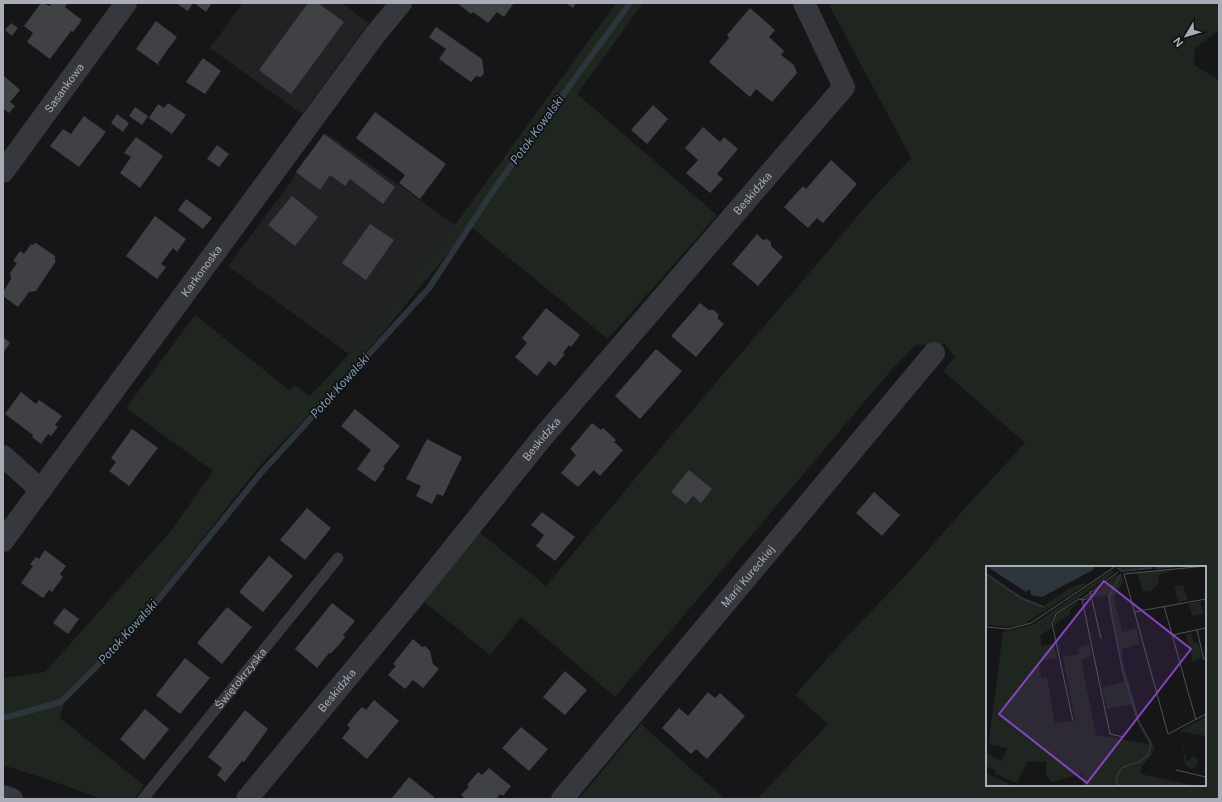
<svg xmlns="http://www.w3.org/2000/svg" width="1222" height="802" viewBox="0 0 1222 802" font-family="'Public Sans',sans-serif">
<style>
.built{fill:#222225}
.green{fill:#1e261f;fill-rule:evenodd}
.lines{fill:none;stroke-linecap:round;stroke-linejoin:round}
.stream{stroke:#2c353c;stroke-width:6}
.building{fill:#404145}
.service{stroke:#37383d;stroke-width:11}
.minor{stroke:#37383d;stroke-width:22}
.labels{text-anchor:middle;stroke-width:3.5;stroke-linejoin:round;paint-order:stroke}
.street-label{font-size:11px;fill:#a8adb8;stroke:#111113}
.water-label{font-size:12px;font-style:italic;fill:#7f9bb3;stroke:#111113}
.inset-river{fill:none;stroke:#2c353c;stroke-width:2}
.inset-road{fill:none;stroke:#505258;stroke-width:1}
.view{fill:#8446be;fill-opacity:0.15;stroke:#8446be;stroke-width:2}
.inset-edge{fill:none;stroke:#a8adb8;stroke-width:2}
</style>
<rect width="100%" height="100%" fill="#161618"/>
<g class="built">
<polygon points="243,3 342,3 369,23 302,114 210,48"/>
<polygon points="326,133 455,225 372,330 349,354 228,266 291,182 296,172"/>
</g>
<g class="green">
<polygon points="616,3 643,3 577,94 717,215 608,339 470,226 380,336 323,400 257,469 126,636 65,698 60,718 144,785 135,799 103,799 43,778 3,765 3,678 45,672 171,531 213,471 126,408 195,315 289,390 294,385 310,396 372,330 455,225"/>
<path d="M 828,3 L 1219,3 L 1219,30 L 1195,48 L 1194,65 L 1219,80 L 1219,799 L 757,799 L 828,724 L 795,695 L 841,643 L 906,575 L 965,508 L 1025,443 L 943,371 L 955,357 L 945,344 L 916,345 L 893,368 L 615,697 L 521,617 L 490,655 L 423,601 L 479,532 L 546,586 L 658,451 L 874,197 L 911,158 ZM 987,567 L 1205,567 L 1205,785 L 987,785 Z"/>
<polygon points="641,724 725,799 579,799"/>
</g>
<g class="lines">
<polyline class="stream" points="3,718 61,702 136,627 261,473 429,288 495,188 630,3"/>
</g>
<g class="building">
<polygon points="41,3 50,6 52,3 66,3 67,4 65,7 82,20 73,32 71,31 50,59 27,42 33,33 24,26"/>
<polygon points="176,3 193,3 188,11"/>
<polygon points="194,3 212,3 206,12"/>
<polygon points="308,3 318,3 344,22 291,94 259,70"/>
<polygon points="457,3 514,3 504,17 497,12 488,23 473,12 471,14"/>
<polygon points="566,3 576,3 573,8"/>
<polygon points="750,8 775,30 769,37 784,51 781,55 794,65 797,73 772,102 756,89 750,97 709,62 729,38 727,35"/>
<polygon points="156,21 177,37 158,63 160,66 136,49"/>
<polygon points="11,23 18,28 12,36 5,30"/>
<polygon points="436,27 482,59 484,73 481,77 476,76 471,82 439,59 446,49 429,37"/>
<polygon points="203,58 221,71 205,94 186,82"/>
<polygon points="3,75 20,90 10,102 15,106 9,113 4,109 3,110"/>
<polygon points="168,103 186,115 172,134 149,118 158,104 164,108"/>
<polygon points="653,105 668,119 647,144 631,130"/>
<polygon points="135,107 148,116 142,125 129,116"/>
<polygon points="375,112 446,164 420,199 399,183 405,175 356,138"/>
<polygon points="117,114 129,123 123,132 111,123"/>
<polygon points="84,116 106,132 79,167 50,146 63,129 71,134"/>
<polygon points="703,127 720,142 724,137 738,149 717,174 723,179 710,193 686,173 698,160 685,148"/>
<polygon points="324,134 395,187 383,204 350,179 345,186 330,175 320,190 296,172"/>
<polygon points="136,137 163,156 140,188 120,173 131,157 124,153"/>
<polygon points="217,145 229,154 219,167 207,159"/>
<polygon points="831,160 857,184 823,223 817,218 808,228 784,207 803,186 806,189"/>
<polygon points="292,196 318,217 295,246 268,225"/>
<polygon points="186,199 212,218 203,229 178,210"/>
<polygon points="155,216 186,239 177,252 173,248 161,264 166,267 157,279 126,256"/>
<polygon points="370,224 394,240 366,280 342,263"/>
<polygon points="757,234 763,240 767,239 771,242 771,246 783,257 758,286 732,264"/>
<polygon points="36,243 55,256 55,261 56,261 36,291 29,292 18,307 3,296 3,292 11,279 10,273 17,263 13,261 20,251 24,254 31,244 32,245"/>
<polygon points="700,303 709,310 714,310 718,314 718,319 724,324 696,357 671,336"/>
<polygon points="546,308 580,335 571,347 569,345 563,353 565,354 555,366 549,361 537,376 515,357 527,343 522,338"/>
<polygon points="3,337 10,343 3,353"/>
<polygon points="656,349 682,371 640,419 615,396"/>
<polygon points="21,392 36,404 39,400 62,416 55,425 58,427 51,436 48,434 41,444 32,437 33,435 5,414"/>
<polygon points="355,409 400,446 383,467 385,468 375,482 357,469 371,450 341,426"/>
<polygon points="592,423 601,430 603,428 616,440 614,442 623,450 600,476 594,470 578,487 561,473 576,455 570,449"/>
<polygon points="132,429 158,448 129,486 109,471 116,462 111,458"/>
<polygon points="427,439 462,457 443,496 437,494 432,504 416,496 421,486 406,479"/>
<polygon points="689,470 712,489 701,503 693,496 686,504 671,492"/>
<polygon points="874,492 900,515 882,536 856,513"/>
<polygon points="307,508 331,528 305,560 280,540"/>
<polygon points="542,512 575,537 555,561 536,546 544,535 531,525"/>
<polygon points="45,550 66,566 60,574 63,577 52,592 49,590 43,598 21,583 33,566 30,564 36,557 39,559"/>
<polygon points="269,556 293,576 263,612 239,592"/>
<polygon points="332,603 355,621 343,635 345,637 338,646 330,654 329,653 317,668 295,649"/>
<polygon points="227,607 252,627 222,664 197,643"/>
<polygon points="64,608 79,619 68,634 53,623"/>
<polygon points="413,639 422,647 425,646 430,651 433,664 439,669 423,688 413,680 405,689 388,675 396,666 393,664"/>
<polygon points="185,658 210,678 180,714 156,695"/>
<polygon points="565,671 587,690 565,715 543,697"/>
<polygon points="708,692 715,698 720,693 745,716 707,759 696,749 691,754 662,728 679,708 688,716"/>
<polygon points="374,700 399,721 367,759 342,738 350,728 347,725 354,716 362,707 366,710"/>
<polygon points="145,709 169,729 144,760 120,739"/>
<polygon points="245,710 268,729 244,762 242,761 225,782 217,775 222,768 208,757"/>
<polygon points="521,727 548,749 529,771 502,748"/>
<polygon points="489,768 511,786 503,796 500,794 496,799 465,799 461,795 469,786 467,785 478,772 482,775"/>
<polygon points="409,777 434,797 433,799 391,799"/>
</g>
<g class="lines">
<path class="service" id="s1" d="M 143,799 L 338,558"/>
<g class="minor">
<path id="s2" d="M 3,172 L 126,3"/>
<polyline points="3,456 41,490"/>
<path id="s3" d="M 3,541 L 374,36 L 401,3"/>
<polyline points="3,796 12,799"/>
<path id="s4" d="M 247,799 L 410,602 L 541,439 L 844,87 L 804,3"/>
<path id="s5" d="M 562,799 L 934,353"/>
</g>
</g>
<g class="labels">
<g class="street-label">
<text dy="4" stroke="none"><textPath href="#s2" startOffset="104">Sasankowa</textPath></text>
<text dy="4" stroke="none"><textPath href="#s4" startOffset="789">Beskidzka</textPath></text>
<text dy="4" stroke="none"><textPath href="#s3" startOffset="335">Karkonoska</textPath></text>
<text dy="4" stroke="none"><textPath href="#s4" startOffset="465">Beskidzka</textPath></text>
<text dy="4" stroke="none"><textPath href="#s5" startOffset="290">Marii Kureckiej</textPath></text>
<text dy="4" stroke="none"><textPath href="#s1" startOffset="155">Świętokrzyska</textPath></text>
<text dy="4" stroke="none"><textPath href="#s4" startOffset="141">Beskidzka</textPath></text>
</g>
<g class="water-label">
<text transform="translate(537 130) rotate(-54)" y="4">Potok Kowalski</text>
<text transform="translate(340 386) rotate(-48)" y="4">Potok Kowalski</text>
<text transform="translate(128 632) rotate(-48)" y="4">Potok Kowalski</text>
</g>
</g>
<g transform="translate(986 566)">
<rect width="220" height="220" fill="#161618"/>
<path d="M 133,0 L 166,0 L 167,2 L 135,6 L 131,3 ZM 183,4 L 184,6 L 172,9 L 173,17 L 165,25 L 157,26 L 151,7 ZM 125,5 L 129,6 L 68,49 L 65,53 L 65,62 L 54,70 L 56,80 L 68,78 L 71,92 L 53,95 L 55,112 L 61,111 L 69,157 L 84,155 L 87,157 L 89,154 L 77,91 L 93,88 L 92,81 L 103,78 L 106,90 L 95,93 L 110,169 L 169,179 L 165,190 L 155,201 L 155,208 L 210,220 L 98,220 L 96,208 L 65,216 L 60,209 L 60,196 L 42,195 L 31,217 L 9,208 L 9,204 L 0,200 L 0,187 L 15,195 L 22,182 L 4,179 L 3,174 L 17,66 L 46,59 ZM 130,9 L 136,10 L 138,18 L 135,19 L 128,31 L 136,66 L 150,62 L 154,78 L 136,83 L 137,96 L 154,156 L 165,175 L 161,173 L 153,160 L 146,138 L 121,143 L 116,121 L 140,115 L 123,31 L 122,29 L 107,32 L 106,30 ZM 0,10 L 55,42 L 82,23 L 94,18 L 99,17 L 99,19 L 38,58 L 25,61 L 0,59 ZM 197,19 L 202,34 L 192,36 L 188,21 ZM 94,35 L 84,44 L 84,48 L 67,60 L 69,50 ZM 214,35 L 217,48 L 206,50 L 203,38 ZM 205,67 L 208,77 L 212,76 L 216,92 L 207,96 L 200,68 ZM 220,151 L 220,170 L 193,165 ZM 196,177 L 201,195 L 207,190 L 213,196 L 206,204 L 199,198 ZM 0,207 L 27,220 L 0,220 Z" fill="#1e261f"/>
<path d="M 0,0 L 109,0 L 107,4 L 56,31 L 45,29 L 44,23 L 40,26 Z" fill="#2c353c"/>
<path class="inset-river" d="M 132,2 L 136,5 L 166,2M 170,2 L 190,0M 0,8 L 35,32 L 57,41M 134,220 L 130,217 L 132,207 L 137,201 L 153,196 L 162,189 L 165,178 L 152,154 L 137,106 L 125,45 L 123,30 L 135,8"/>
<path class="inset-road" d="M 138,8 L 182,168 L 220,148M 138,8 L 220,0M 104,25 L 115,73M 96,33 L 124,168 L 138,171M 96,33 L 132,6M 178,40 L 210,154M 148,46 L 220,33M 0,61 L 23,63 L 45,57 L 130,0M 211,64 L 218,94M 186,69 L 220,62M 87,155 L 66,57 L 70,48 L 93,33 L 99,34 L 105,29M 190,204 L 220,211"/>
<path class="view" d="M 118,15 L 205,83 L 101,217 L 13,148 Z"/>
<rect width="220" height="220" class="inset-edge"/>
</g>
<rect width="1222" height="802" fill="none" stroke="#a8adb8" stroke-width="8"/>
<g transform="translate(1186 36) rotate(232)" stroke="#111113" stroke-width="3" paint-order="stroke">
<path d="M0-3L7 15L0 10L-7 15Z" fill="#a8adb8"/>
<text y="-6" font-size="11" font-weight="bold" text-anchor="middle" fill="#a8adb8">N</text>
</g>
</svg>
